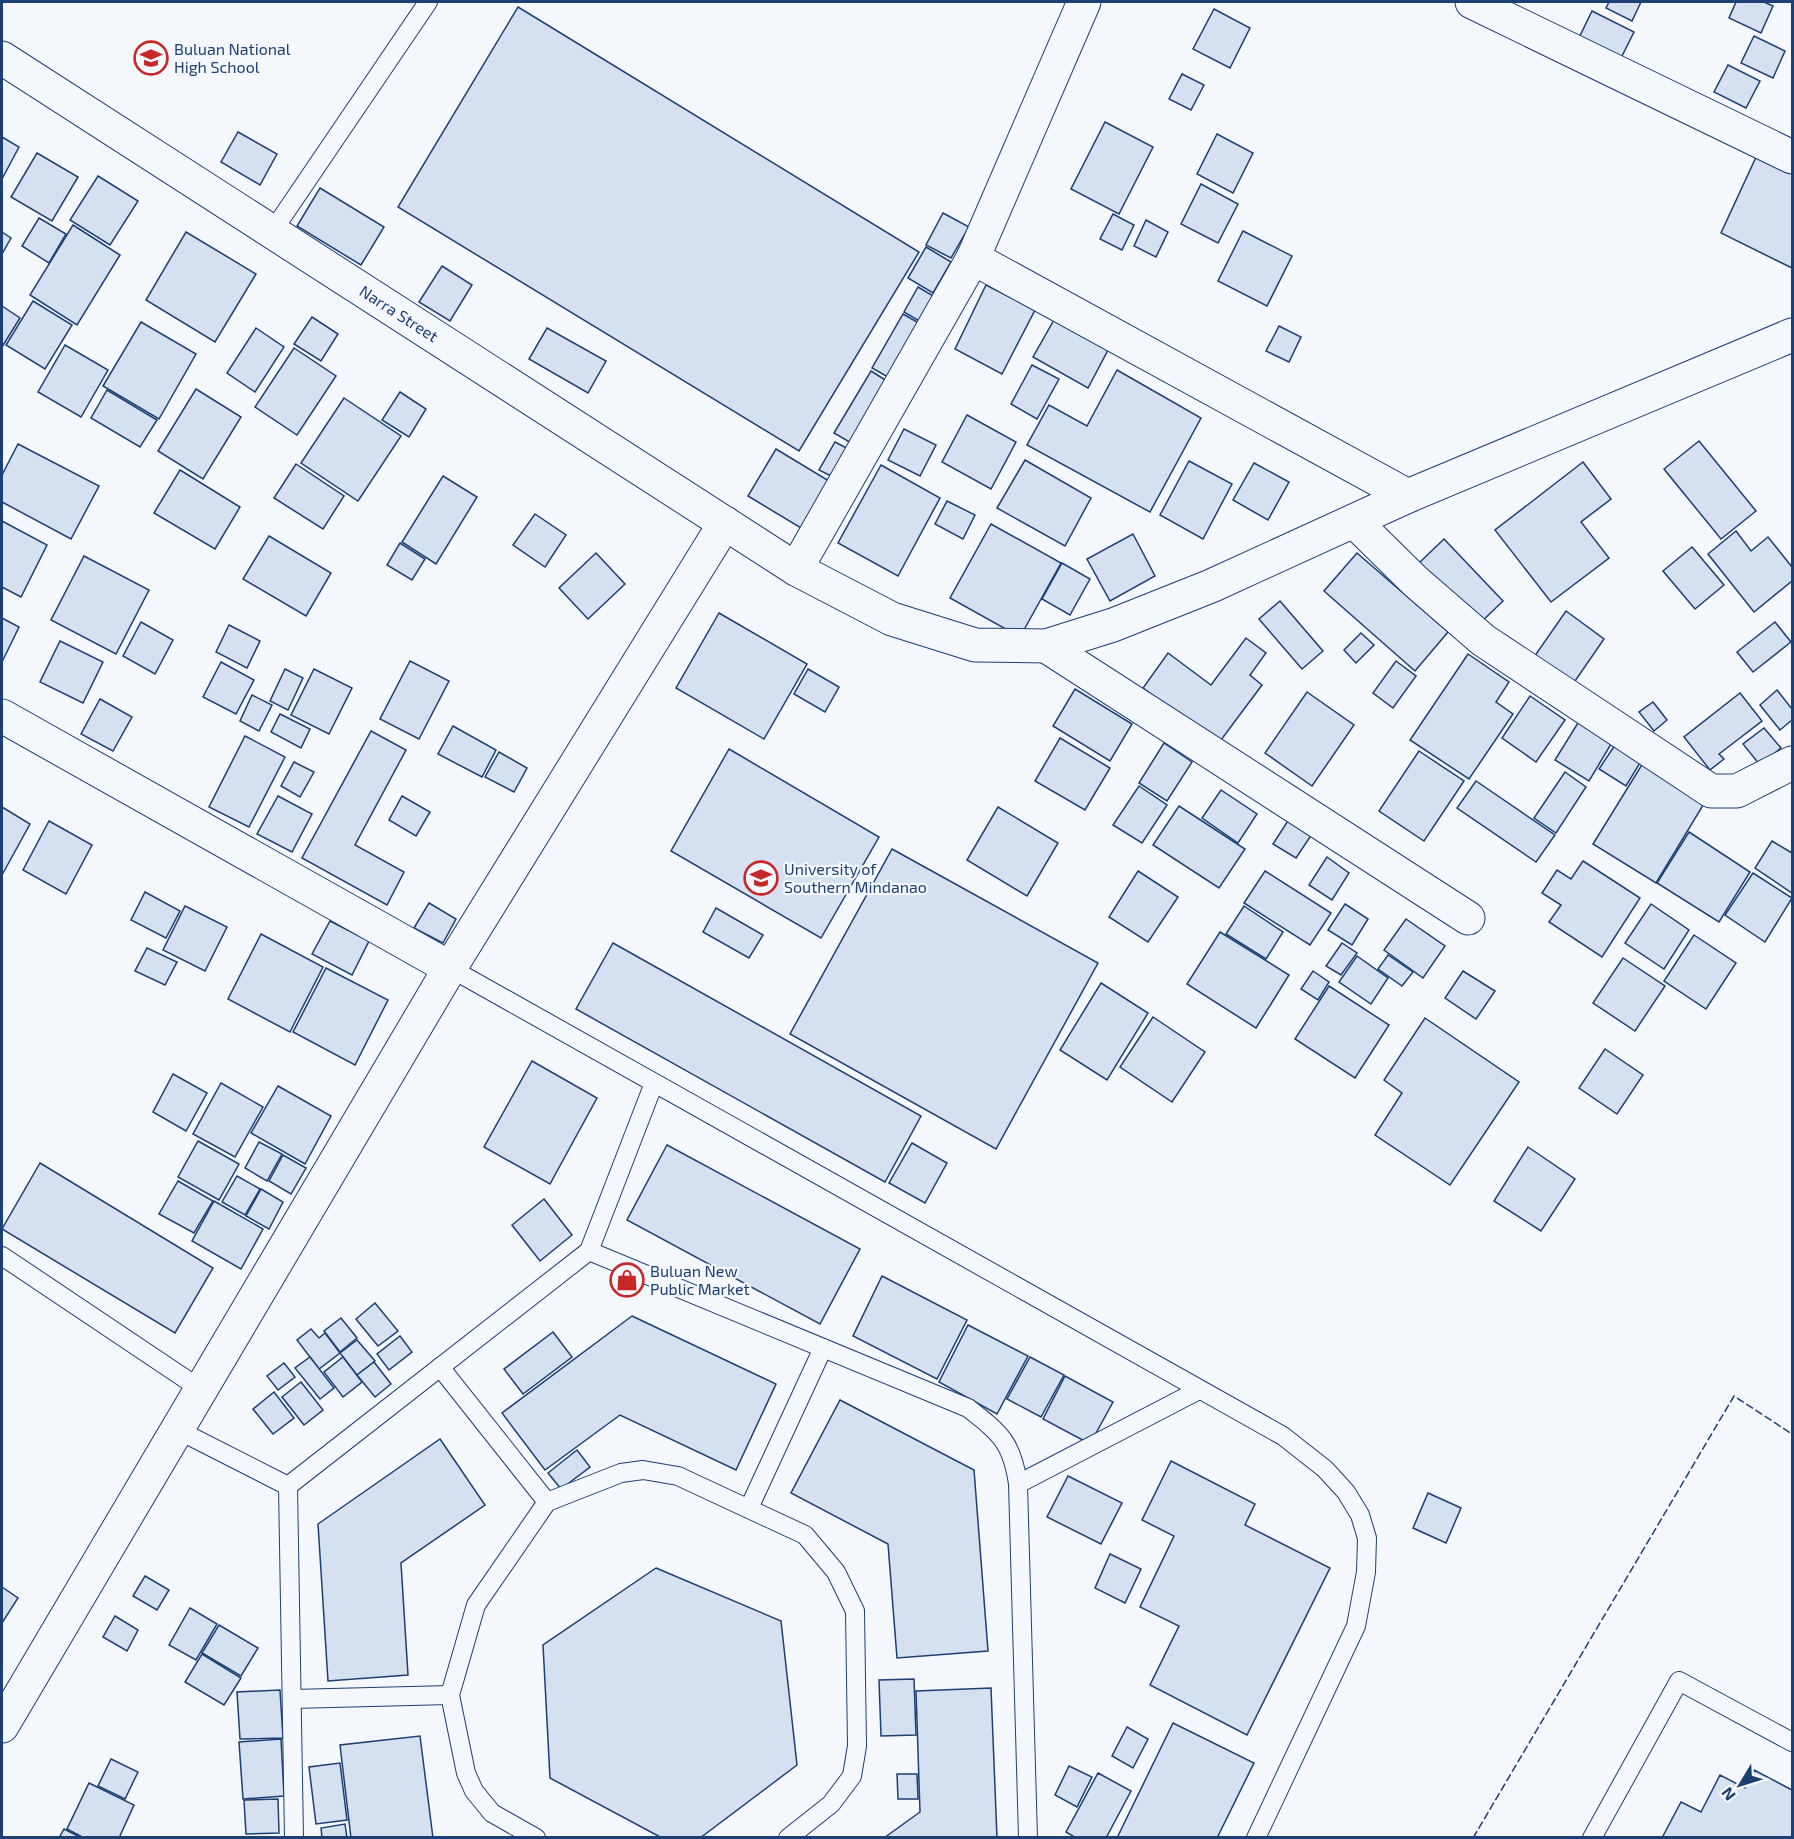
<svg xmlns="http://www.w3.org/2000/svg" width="1794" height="1839" viewBox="0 0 1794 1839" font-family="'Exo 2',sans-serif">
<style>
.building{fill:#d5e0f0;stroke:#1d3f73;stroke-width:1.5}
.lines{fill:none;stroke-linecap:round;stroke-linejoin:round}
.service-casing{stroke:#1d3f73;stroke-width:20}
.minor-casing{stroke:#1d3f73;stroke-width:35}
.tertiary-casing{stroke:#1d3f73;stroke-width:35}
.service{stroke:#f4f7fb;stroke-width:18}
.minor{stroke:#f4f7fb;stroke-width:33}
.tertiary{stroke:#f4f7fb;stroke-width:33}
.fence{stroke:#1d3f73;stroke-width:1.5;stroke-dasharray:8 3;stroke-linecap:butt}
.labels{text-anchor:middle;stroke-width:4.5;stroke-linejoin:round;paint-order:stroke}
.poi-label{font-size:16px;fill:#1d3f73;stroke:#f4f7fb;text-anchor:start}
.street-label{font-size:16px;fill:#1d3f73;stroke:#f4f7fb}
</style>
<rect width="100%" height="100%" fill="#f4f7fb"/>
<g class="building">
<polygon points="1609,2 1641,2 1632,21 1606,8"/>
<polygon points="1736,2 1764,2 1773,6 1761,33 1729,18"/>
<polygon points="518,7 919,252 799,451 398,207"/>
<polygon points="1214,9 1250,28 1230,68 1193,49"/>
<polygon points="1592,11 1634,32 1619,62 1577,42"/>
<polygon points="1754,36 1785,51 1773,78 1741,63"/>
<polygon points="1728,65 1760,81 1746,108 1714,92"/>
<polygon points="1182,74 1204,85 1191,110 1169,99"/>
<polygon points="1105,122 1153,147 1119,214 1071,189"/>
<polygon points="238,132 277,154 260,185 221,162"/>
<polygon points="1217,134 1253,153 1233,193 1197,174"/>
<polygon points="2,137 19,147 2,179"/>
<polygon points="37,153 78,177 52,221 11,197"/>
<polygon points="1757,155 1792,172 1792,268 1721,233"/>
<polygon points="98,176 138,201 110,245 70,220"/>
<polygon points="1201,184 1238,204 1218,243 1181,224"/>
<polygon points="320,188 384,227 361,265 297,226"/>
<polygon points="943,213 969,227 951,258 926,245"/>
<polygon points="1113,214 1134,225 1122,250 1100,239"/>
<polygon points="39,218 66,234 49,263 22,246"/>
<polygon points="1146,220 1168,232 1156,257 1134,246"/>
<polygon points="73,225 120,255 77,325 30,295"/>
<polygon points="1243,231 1292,256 1267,306 1218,281"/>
<polygon points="2,232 11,238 2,254"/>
<polygon points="186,232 256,274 215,342 146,300"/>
<polygon points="926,247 951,262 933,293 908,278"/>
<polygon points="442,266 472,285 450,321 419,302"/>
<polygon points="986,285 1035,310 1002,374 955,349"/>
<polygon points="918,287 940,300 926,325 904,312"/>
<polygon points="33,301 72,325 45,369 6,345"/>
<polygon points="2,306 20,318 2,347"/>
<polygon points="903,314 926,327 895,381 872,368"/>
<polygon points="312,317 338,334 321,361 294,344"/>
<polygon points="1054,320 1108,350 1088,388 1033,357"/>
<polygon points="141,322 196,354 159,419 103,386"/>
<polygon points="1279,326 1301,337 1289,362 1266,351"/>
<polygon points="256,328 284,347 255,392 227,373"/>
<polygon points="547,328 606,361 588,393 529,359"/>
<polygon points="65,345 108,370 81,417 38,392"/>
<polygon points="294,348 336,376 297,435 255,407"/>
<polygon points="1032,365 1059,379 1037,419 1011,404"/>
<polygon points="1117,370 1201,418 1150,512 1027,445 1049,405 1087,426"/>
<polygon points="871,371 895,386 858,447 834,433"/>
<polygon points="196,389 241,417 203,479 158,451"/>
<polygon points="107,390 157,420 140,447 91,418"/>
<polygon points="400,392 426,409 409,437 382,420"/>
<polygon points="344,398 401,436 358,501 301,463"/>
<polygon points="967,415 1016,442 991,489 942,462"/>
<polygon points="904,429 936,445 920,476 888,460"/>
<polygon points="1699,441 1756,511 1721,539 1664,469"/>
<polygon points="835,442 856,453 841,481 819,470"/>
<polygon points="18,444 99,486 71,539 2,502 2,475"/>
<polygon points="776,449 829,481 801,528 748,496"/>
<polygon points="1025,460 1091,498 1065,546 997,508"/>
<polygon points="1189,461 1232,484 1203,539 1160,515"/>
<polygon points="1583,462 1611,499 1581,522 1609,558 1551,602 1495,530"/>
<polygon points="1254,463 1289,482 1268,520 1233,500"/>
<polygon points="296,464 344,496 323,529 274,498"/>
<polygon points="881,465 940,498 898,576 838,543"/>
<polygon points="180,470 240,507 215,549 154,513"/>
<polygon points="443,476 477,497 436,564 402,542"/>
<polygon points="947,501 975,515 963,539 935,524"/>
<polygon points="535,514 566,535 545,567 513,545"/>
<polygon points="2,521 47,545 21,597 2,587"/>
<polygon points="991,524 1061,563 1020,637 950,598"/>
<polygon points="1736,531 1751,551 1768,537 1792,567 1792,581 1754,612 1708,554"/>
<polygon points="1133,534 1155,576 1110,601 1087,559"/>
<polygon points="269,536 331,573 306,616 243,579"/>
<polygon points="1444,539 1503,601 1478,625 1419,563"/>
<polygon points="400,543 425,559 412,580 387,565"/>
<polygon points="1692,547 1724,585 1695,609 1663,571"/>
<polygon points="596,553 625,584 588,619 559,588"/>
<polygon points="1357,553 1448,632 1415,671 1324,591"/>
<polygon points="84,556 149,590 116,654 51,620"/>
<polygon points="1062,563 1090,579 1070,615 1042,599"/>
<polygon points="1280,601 1323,651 1302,669 1259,619"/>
<polygon points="1566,611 1604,639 1573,684 1534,657"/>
<polygon points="719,613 807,664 764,739 676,688"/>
<polygon points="2,618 19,627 2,662"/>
<polygon points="141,622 173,640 155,674 123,656"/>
<polygon points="1775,622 1791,642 1753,672 1737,652"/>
<polygon points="229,625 260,641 247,668 216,652"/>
<polygon points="1361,633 1374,645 1356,663 1344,650"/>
<polygon points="1246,638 1266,653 1250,675 1262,685 1218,744 1143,688 1168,653 1211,685"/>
<polygon points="60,641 103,662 83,703 40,682"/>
<polygon points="1468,654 1509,682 1496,702 1513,714 1469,779 1410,740"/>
<polygon points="410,661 449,681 419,739 380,719"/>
<polygon points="1396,661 1416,676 1393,708 1373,693"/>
<polygon points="221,662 254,680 236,714 203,697"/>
<polygon points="285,669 303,678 288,710 270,701"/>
<polygon points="314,669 352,688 329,734 291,715"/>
<polygon points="808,669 839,687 825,712 794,694"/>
<polygon points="1075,689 1132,724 1110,761 1053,726"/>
<polygon points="1777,690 1792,709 1792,720 1780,730 1760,705"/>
<polygon points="1307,692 1354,725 1312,786 1265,753"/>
<polygon points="1740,693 1762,721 1719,754 1724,759 1710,770 1684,737"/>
<polygon points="252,695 272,705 259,731 240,721"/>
<polygon points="1530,696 1565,720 1536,762 1502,738"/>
<polygon points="100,699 132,717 113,751 81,734"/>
<polygon points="1653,702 1667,720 1654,731 1639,712"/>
<polygon points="280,714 310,729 301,748 271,732"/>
<polygon points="1581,718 1614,739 1589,781 1555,760"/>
<polygon points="453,726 496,750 482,777 438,754"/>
<polygon points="1764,728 1781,748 1760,765 1743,744"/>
<polygon points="371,731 406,750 355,845 404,872 387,905 302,858"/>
<polygon points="245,736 285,757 249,827 209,807"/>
<polygon points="1060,738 1110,768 1085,810 1035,781"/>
<polygon points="1164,743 1192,762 1167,801 1139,783"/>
<polygon points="1615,745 1641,761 1626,786 1599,769"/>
<polygon points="729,749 879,837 821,938 671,851"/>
<polygon points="1419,751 1464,781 1424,841 1379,811"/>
<polygon points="499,752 527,768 514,792 485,777"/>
<polygon points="294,762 314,772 300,797 281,786"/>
<polygon points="1643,763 1705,802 1656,883 1593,844"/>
<polygon points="1565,772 1586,787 1556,833 1534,818"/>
<polygon points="1476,781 1555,835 1536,862 1457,808"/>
<polygon points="1139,786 1167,805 1142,843 1113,825"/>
<polygon points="1221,790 1257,814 1238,843 1202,818"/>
<polygon points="278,796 312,814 292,852 257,834"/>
<polygon points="402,796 430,812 416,836 389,820"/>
<polygon points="1179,806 1245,849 1219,888 1153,845"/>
<polygon points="2,807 30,824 2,875"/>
<polygon points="998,807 1058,843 1027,896 967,860"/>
<polygon points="1291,816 1314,831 1296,858 1273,844"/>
<polygon points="49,821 92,845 66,894 23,870"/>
<polygon points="1689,832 1750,872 1719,922 1657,883"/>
<polygon points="1772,841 1792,853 1792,893 1755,868"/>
<polygon points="892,849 1098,963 996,1149 790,1034"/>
<polygon points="1327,857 1349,873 1332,900 1309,885"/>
<polygon points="1583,861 1640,898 1602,957 1549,922 1561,905 1542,893 1557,870 1571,879"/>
<polygon points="1138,871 1178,897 1148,942 1109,917"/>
<polygon points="1265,871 1331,913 1310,945 1244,903"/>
<polygon points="1753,873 1792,898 1765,942 1725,915"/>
<polygon points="145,892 180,911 166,938 131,920"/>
<polygon points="429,903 456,919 443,943 414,928"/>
<polygon points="1345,904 1368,919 1352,945 1328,930"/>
<polygon points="1651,904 1689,930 1664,969 1625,943"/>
<polygon points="185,906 227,927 205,971 163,950"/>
<polygon points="1244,906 1283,932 1266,959 1226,934"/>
<polygon points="716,908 763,935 749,958 703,932"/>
<polygon points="1406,919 1445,946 1423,978 1384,950"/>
<polygon points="330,921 369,941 352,975 312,954"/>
<polygon points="1220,932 1289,975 1256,1028 1187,984"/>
<polygon points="261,934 323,967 290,1032 228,999"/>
<polygon points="1694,935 1736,963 1706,1009 1664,981"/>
<polygon points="613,943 921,1116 885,1182 576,1009"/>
<polygon points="1342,943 1357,953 1341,975 1326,966"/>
<polygon points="147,948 177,962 165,985 135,971"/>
<polygon points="1388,955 1413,972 1402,986 1378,969"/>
<polygon points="1357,956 1388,978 1371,1004 1339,982"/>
<polygon points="1623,958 1665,986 1635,1031 1593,1003"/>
<polygon points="326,968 388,1000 355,1065 293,1032"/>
<polygon points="1313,971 1329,982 1318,1000 1301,989"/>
<polygon points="1463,971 1495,991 1476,1019 1445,998"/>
<polygon points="1101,983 1148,1013 1107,1080 1060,1050"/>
<polygon points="1329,986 1389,1025 1355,1078 1295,1039"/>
<polygon points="1153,1017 1205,1052 1172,1102 1120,1067"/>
<polygon points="1425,1018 1519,1082 1450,1185 1375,1135 1402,1093 1384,1080"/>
<polygon points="1605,1049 1643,1075 1617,1114 1579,1088"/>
<polygon points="532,1061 597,1098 550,1184 484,1147"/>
<polygon points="173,1074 207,1093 186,1131 153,1112"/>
<polygon points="221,1083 263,1107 235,1157 193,1134"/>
<polygon points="278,1086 331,1116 305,1164 251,1133"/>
<polygon points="198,1141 239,1164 219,1200 178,1177"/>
<polygon points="259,1142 282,1154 267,1181 245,1168"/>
<polygon points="912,1143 947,1163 925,1203 889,1183"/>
<polygon points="667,1145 860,1249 820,1324 627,1220"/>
<polygon points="1528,1147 1575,1179 1541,1231 1494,1201"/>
<polygon points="283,1155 306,1168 291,1194 269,1181"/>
<polygon points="40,1163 213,1268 175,1333 2,1229"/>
<polygon points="237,1176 260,1189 245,1215 222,1202"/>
<polygon points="178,1181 213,1201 194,1233 159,1214"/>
<polygon points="261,1189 283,1202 269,1229 246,1216"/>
<polygon points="544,1199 572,1235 540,1261 512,1225"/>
<polygon points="214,1201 263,1229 241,1269 192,1241"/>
<polygon points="882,1276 967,1320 937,1379 853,1336"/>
<polygon points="375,1303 398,1331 378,1346 356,1319"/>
<polygon points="632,1316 776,1384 736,1470 620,1415 545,1470 502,1413"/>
<polygon points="341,1318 357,1338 340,1352 324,1331"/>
<polygon points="968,1325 1028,1356 997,1414 939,1382"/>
<polygon points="311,1329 319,1338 325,1333 340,1353 319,1369 297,1340"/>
<polygon points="553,1332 572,1357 523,1394 504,1369"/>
<polygon points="400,1336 412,1352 389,1370 377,1354"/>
<polygon points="357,1340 375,1361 357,1375 340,1353"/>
<polygon points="310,1357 334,1388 320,1399 295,1368"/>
<polygon points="343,1357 362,1382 343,1397 324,1372"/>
<polygon points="1030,1357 1064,1375 1041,1417 1007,1399"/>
<polygon points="374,1362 391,1384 375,1397 357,1375"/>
<polygon points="284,1363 295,1377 278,1390 267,1376"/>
<polygon points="1065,1376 1113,1402 1090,1444 1043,1419"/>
<polygon points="301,1382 323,1410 304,1425 282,1397"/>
<polygon points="274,1392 294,1418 273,1434 253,1409"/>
<polygon points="840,1400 974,1470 988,1651 897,1658 888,1544 791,1493"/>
<polygon points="440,1439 485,1505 401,1563 408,1675 328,1681 318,1524"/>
<polygon points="577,1450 590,1467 561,1489 548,1473"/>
<polygon points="1171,1461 1255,1504 1245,1525 1330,1568 1247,1735 1150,1685 1179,1626 1140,1607 1174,1536 1142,1520"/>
<polygon points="1068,1476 1122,1503 1101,1544 1047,1517"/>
<polygon points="1428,1493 1461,1508 1446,1543 1413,1528"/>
<polygon points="1110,1554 1141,1569 1125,1603 1095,1588"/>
<polygon points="656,1568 781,1621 797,1765 700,1838 662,1838 550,1778 543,1645"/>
<polygon points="145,1576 169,1590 157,1610 133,1596"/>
<polygon points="2,1587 18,1598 2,1623"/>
<polygon points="190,1608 217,1624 196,1660 169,1645"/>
<polygon points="115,1616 138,1630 127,1651 103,1637"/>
<polygon points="219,1625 258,1648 241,1676 202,1653"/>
<polygon points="202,1654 241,1678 224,1705 185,1682"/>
<polygon points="914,1679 916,1735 881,1736 879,1680"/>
<polygon points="991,1688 997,1838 884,1838 920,1812 916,1691"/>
<polygon points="280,1690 283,1738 240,1739 237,1692"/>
<polygon points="1173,1723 1254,1763 1217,1838 1117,1838"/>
<polygon points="1127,1727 1148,1739 1133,1768 1112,1756"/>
<polygon points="420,1736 433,1838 351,1838 340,1745"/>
<polygon points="281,1739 284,1796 243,1799 239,1742"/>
<polygon points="111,1759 138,1772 125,1799 98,1786"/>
<polygon points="340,1763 347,1820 316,1824 309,1767"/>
<polygon points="1069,1766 1092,1777 1077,1807 1055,1795"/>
<polygon points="1754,1770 1792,1790 1792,1838 1662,1838 1681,1802 1701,1812 1720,1775 1745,1788"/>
<polygon points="1098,1773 1131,1791 1106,1838 1076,1838 1066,1832"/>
<polygon points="897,1774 917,1774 918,1799 898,1799"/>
<polygon points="89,1783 134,1805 119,1838 84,1838 67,1829"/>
<polygon points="278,1799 279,1833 246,1834 244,1800"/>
<polygon points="345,1824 347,1838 322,1838 321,1828"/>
<polygon points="64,1829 82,1838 59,1838"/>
</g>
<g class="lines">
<defs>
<g id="service">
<polyline points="272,232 428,2"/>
<polyline points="450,968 1283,1436 1325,1469 1346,1492 1360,1515 1367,1538 1366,1572 1356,1626 1256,1838"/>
<polyline points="589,1251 654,1083"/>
<polyline points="2,1256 202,1390"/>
<polyline points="440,1367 547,1502"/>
<polyline points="178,1430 288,1486"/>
<polyline points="1018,1484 1199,1390"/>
<path d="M 288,1486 L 589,1251 L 968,1408 C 1000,1433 1012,1442 1018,1484 L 1028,1838"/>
<polyline points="288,1486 294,1838"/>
<polyline points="749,1508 823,1348"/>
<polyline points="292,1699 450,1695"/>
<polyline points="536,1838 492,1813 474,1791 466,1773 450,1695 476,1605 547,1502 621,1473 643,1470 678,1476 805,1535 836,1572 855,1611 857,1746 852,1776 831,1804 788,1838"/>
<polyline points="1592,1838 1679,1681 1792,1742"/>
</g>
<g id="minor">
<polyline points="1472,2 1792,157"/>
<polyline points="973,258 1408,496"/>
<polyline points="1354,521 1415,581 1483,640 1711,791 1737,791 1792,763"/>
<polyline points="796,569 973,258 1084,2"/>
<polyline points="1046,646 1468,918"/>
<polyline points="2,716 450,968"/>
<polyline points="2,1726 450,968 725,523"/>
</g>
<g id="tertiary">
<path id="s1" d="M 2,58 L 796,569 L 892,619 L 975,645 L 1046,646 L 1113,625 L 1211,586 L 1408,496 L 1792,335"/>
</g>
</defs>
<use href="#service" class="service-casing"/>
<use href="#minor" class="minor-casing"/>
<use href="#tertiary" class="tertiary-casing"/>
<use href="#service" class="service"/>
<use href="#minor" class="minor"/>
<use href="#tertiary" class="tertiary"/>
<polyline class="fence" points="1473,1838 1734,1396 1792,1434"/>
</g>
<defs>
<symbol id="school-ring" viewBox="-11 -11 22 22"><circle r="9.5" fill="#f4f7fb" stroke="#c62828" stroke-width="1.5"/><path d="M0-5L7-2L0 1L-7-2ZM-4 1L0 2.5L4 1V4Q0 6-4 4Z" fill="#c62828"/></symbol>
<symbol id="university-ring" viewBox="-11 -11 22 22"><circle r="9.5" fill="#f4f7fb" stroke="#c62828" stroke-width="1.5"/><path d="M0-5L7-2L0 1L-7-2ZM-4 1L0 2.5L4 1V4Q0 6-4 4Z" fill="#c62828"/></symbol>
<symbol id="shop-ring" viewBox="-11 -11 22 22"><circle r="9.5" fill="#f4f7fb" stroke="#c62828" stroke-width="1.5"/><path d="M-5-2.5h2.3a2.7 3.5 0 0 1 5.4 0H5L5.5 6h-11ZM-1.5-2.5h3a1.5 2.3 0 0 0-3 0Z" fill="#c62828"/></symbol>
</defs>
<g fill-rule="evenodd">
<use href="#school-ring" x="132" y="39" width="38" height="38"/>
<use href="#university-ring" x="742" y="859" width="38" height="38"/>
<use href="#shop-ring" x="608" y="1261" width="38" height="38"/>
</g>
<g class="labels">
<g class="poi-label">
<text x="174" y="55">Buluan National<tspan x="174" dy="18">High School</tspan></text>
<text x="784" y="875">University of<tspan x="784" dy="18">Southern Mindanao</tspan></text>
<text x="650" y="1277">Buluan New<tspan x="650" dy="18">Public Market</tspan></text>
</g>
<g class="street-label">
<text dy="6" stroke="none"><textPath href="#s1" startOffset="472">Narra Street</textPath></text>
</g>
</g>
<rect width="1794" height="1839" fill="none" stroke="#1d3f73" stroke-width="6"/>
<g transform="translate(1740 1785) rotate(232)" stroke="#f4f7fb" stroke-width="4.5" paint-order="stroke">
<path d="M0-4.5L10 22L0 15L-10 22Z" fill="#1d3f73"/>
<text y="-9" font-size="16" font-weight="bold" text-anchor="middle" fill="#1d3f73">N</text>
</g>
</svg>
